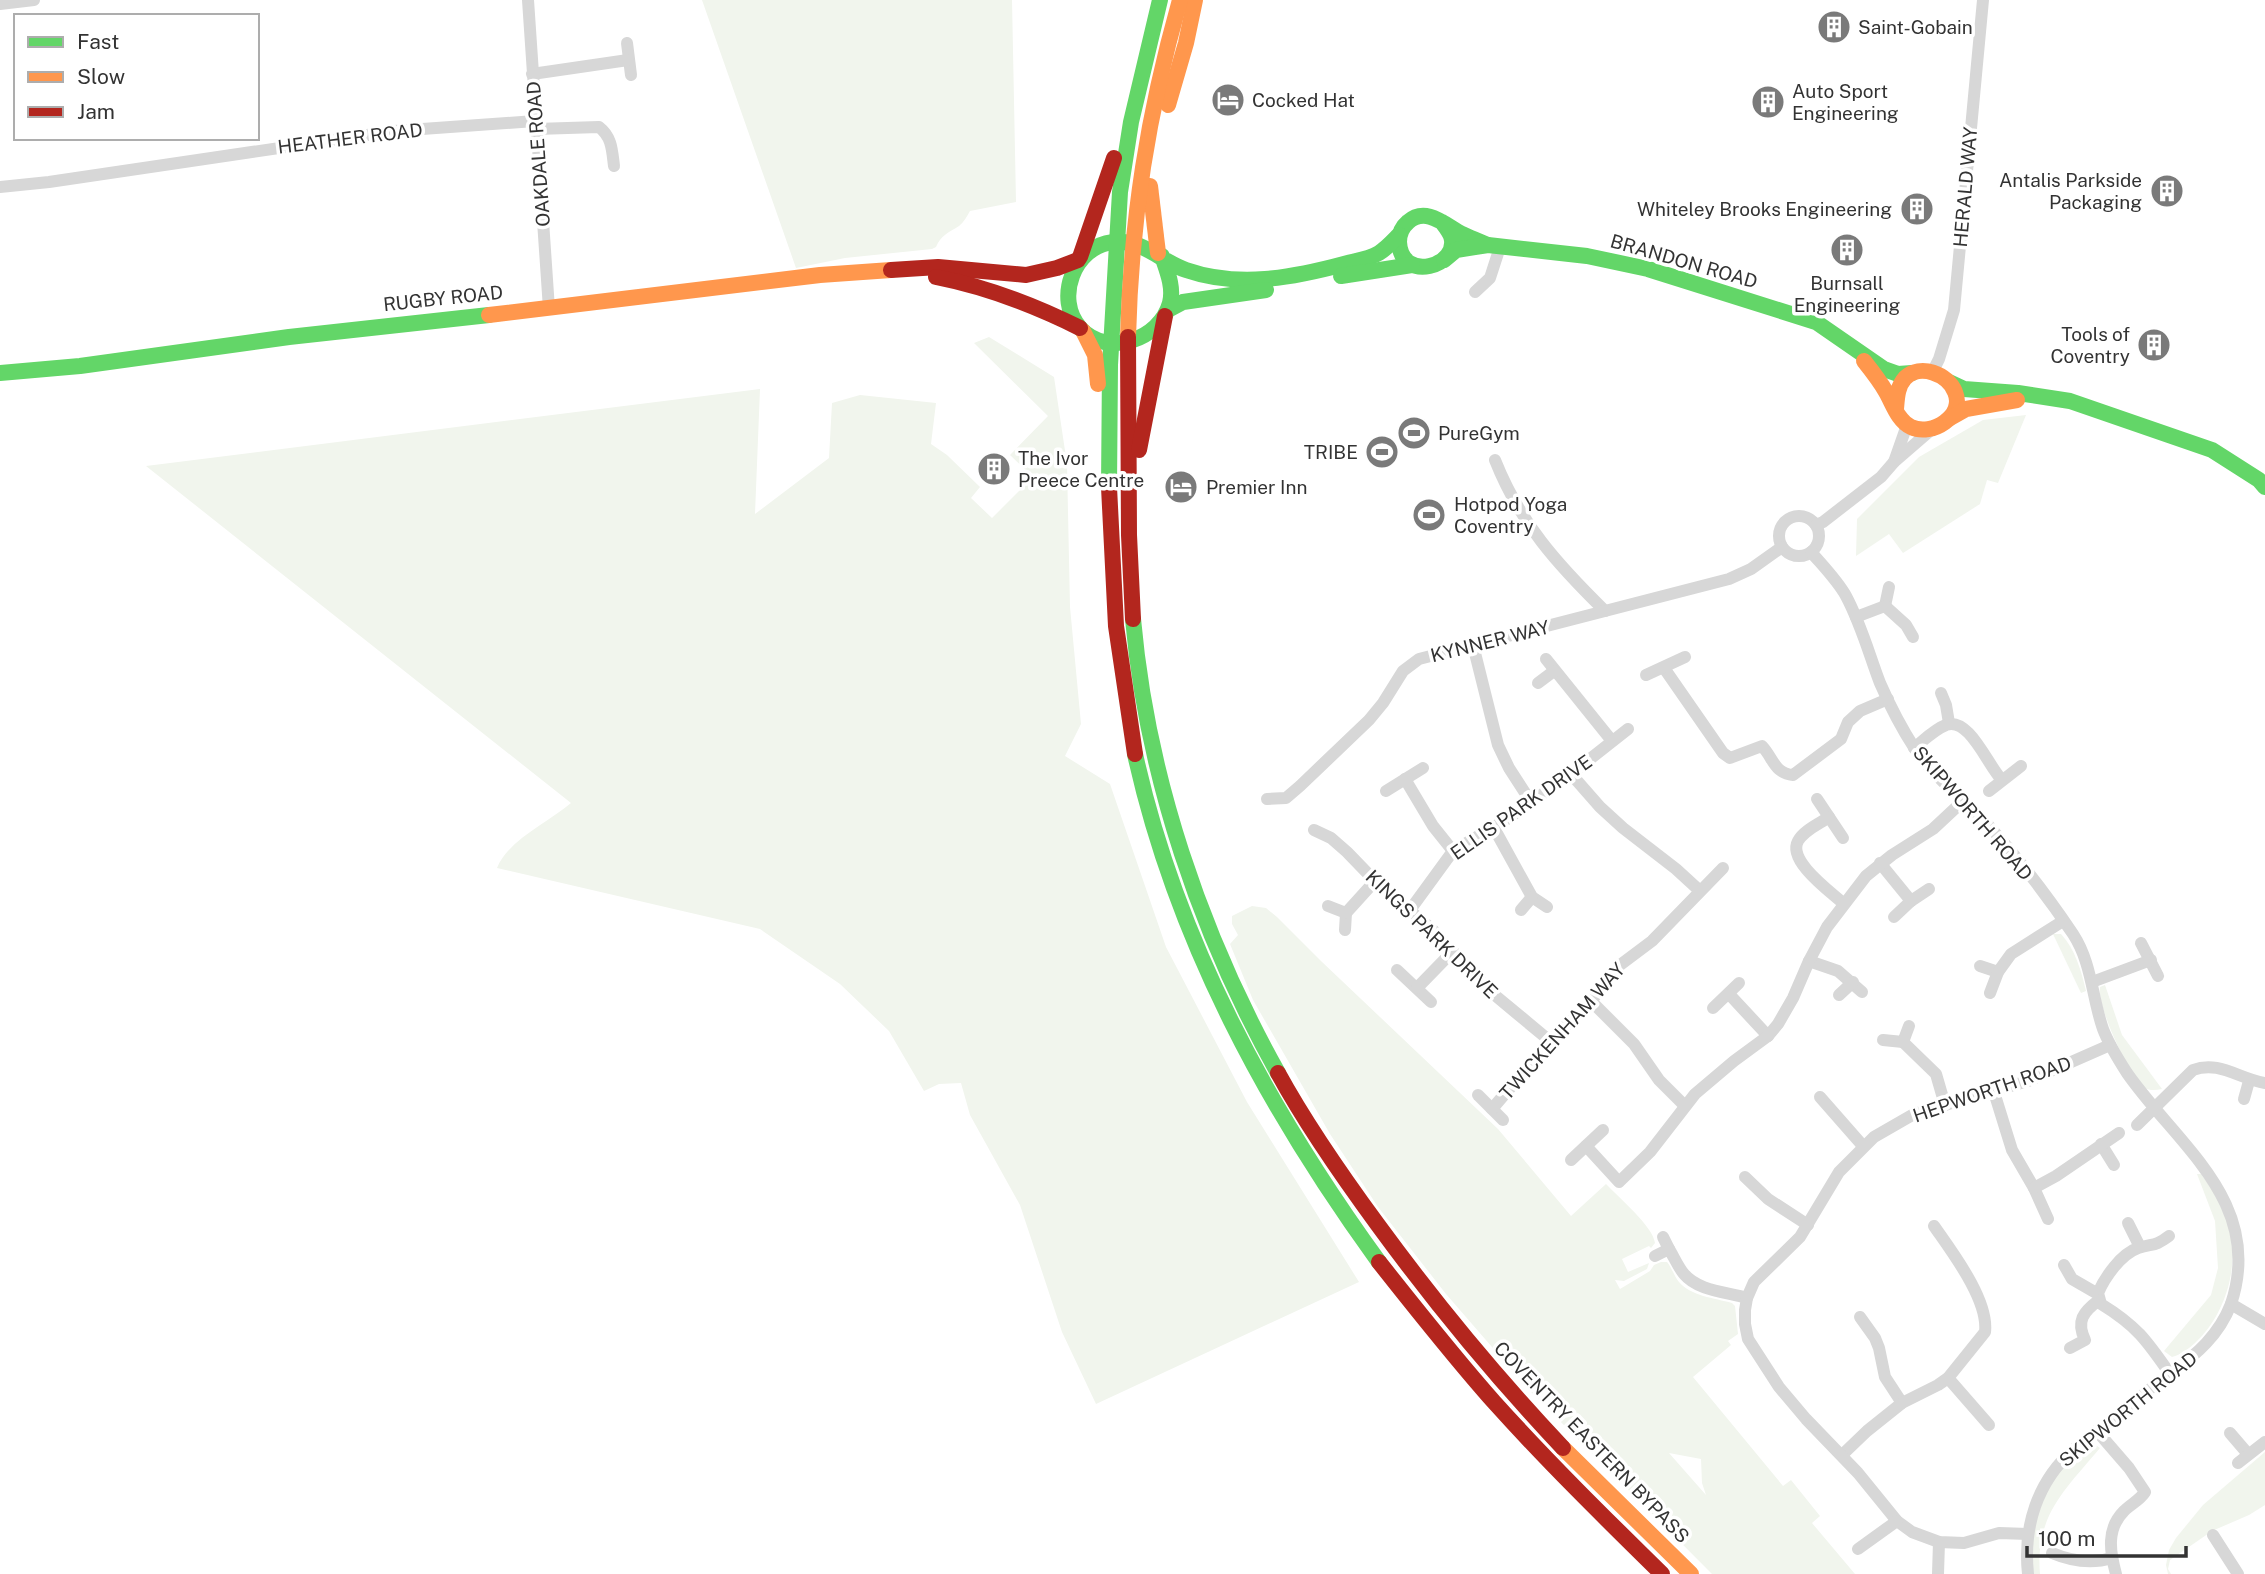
<svg xmlns="http://www.w3.org/2000/svg" width="2265" height="1574" viewBox="0 0 2265 1574" font-family="'Public Sans',sans-serif">
<style>
.green{fill:#f1f5ed;fill-rule:evenodd}
.lines{fill:none;stroke-linecap:round;stroke-linejoin:round}
.street{stroke:#d7d7d7;stroke-width:12}
.fast{stroke:#63d668;stroke-width:16}
.slow{stroke:#ff974d;stroke-width:16}
.jam{stroke:#b3261e;stroke-width:16}
.labels{text-anchor:middle;stroke-width:7;stroke-linejoin:round;paint-order:stroke}
.poi-label{font-size:19px;fill:#333;stroke:#fff;text-anchor:start}
.street-label{font-size:19px;fill:#333;stroke:#fff}
</style>
<rect width="100%" height="100%" fill="#fff"/>
<g class="green">
<path d="M 702,0 L 1012,0 L 1016,202 L 970,211 C 967,216 964,222 959,226 C 948,233 941,235 936,247 L 932,249 L 845,258 L 796,268 Z"/>
<path d="M 989,337 L 1054,377 L 1067,464 L 1070,607 L 1081,724 L 1065,756 L 1110,784 L 1166,947 L 1247,1102 L 1359,1282 L 1096,1404 L 1062,1332 L 1020,1205 L 970,1115 L 961,1083 L 939,1084 L 924,1091 L 889,1031 L 840,984 L 760,929 L 497,868 C 508,840 549,822 571,803 L 146,466 L 760,389 L 755,514 L 829,458 L 832,403 L 860,395 L 936,403 L 931,444 L 947,455 L 980,487 L 971,498 L 992,518 L 1033,477 L 1010,455 L 1048,416 L 974,343 Z"/>
<polygon points="2026,415 1998,483 1987,480 1980,504 1903,553 1889,534 1856,556 1857,519 1919,457 1983,420"/>
<path d="M 1252,906 L 1266,908 L 1277,917 L 1321,961 L 1498,1129 L 1571,1216 L 1606,1184 C 1618,1197 1653,1226 1655,1243 L 1651,1248 L 1649,1246 L 1622,1259 L 1628,1272 L 1649,1263 L 1647,1269 L 1624,1281 L 1615,1280 L 1620,1289 L 1650,1271 L 1654,1265 L 1661,1262 L 1667,1262 C 1672,1268 1674,1276 1679,1282 C 1691,1296 1714,1298 1732,1303 L 1735,1306 L 1738,1334 L 1728,1341 L 1731,1345 L 1693,1377 L 1783,1486 L 1791,1480 L 1820,1516 L 1812,1523 L 1855,1574 L 1712,1574 L 1531,1392 L 1446,1294 L 1378,1207 L 1330,1134 L 1253,1000 L 1230,944 L 1238,935 L 1232,924 L 1232,916 ZM 1669,1453 L 1701,1459 L 1702,1483 L 1706,1495 Z"/>
<path d="M 2053,934 L 2061,934 C 2075,949 2081,970 2086,991 L 2081,993 Z"/>
<path d="M 2105,985 L 2122,1035 L 2162,1089 C 2156,1090 2150,1091 2145,1088 C 2129,1076 2097,1007 2100,987 Z"/>
<path d="M 2197,1174 L 2201,1174 C 2212,1189 2223,1204 2228,1222 C 2241,1263 2226,1315 2195,1343 C 2188,1349 2181,1355 2172,1357 L 2164,1351 L 2211,1295 L 2218,1268 L 2215,1221 Z"/>
<path d="M 2087,1444 L 2094,1444 L 2100,1448 C 2065,1490 2035,1515 2040,1574 L 2033,1574 C 2028,1521 2045,1477 2087,1444 Z"/>
<polygon points="2265,1452 2265,1505 2249,1515 2212,1531 2170,1560 2168,1569 2171,1574 2168,1574 2166,1565 2169,1550 2176,1538 2203,1505"/>
</g>
<g class="lines">
<g class="street">
<polyline points="528,0 549,309"/>
<polyline points="0,4 34,0"/>
<polyline points="627,43 631,75"/>
<polyline points="532,74 628,60"/>
<path d="M 536,129 L 599,127 C 612,137 612,150 614,166"/>
<polyline points="0,187 49,182 394,131 535,121"/>
<polyline points="1475,292 1490,278 1500,247"/>
<polyline points="1933,371 1939,359 1954,310 1983,0"/>
<path d="M 1495,460 C 1520,523 1557,564 1605,611"/>
<polyline points="1894,462 1907,425"/>
<circle cx="1799" cy="536" r="20"/>
<polyline points="1816,525 1823,522 1881,477 1894,462 1931,430"/>
<path d="M 1811,552 C 1823,566 1837,580 1846,596 C 1861,624 1869,654 1880,683 C 1890,706 1902,729 1915,749 C 1936,779 1964,800 1989,826 C 2019,859 2048,897 2073,934 C 2092,963 2092,998 2103,1029 C 2109,1045 2118,1059 2127,1073 C 2177,1145 2265,1202 2231,1304 C 2219,1335 2197,1354 2171,1373 C 2149,1389 2128,1407 2107,1423 C 2096,1432 2083,1440 2073,1450 C 2037,1482 2023,1527 2028,1574"/>
<polyline points="1885,606 1906,625 1913,637"/>
<polyline points="1885,606 1889,587"/>
<polyline points="1856,617 1885,606"/>
<polyline points="1473,645 1498,745 1509,768 1531,802"/>
<polyline points="1546,659 1612,741"/>
<path d="M 1664,668 L 1723,753 L 1730,758 L 1762,746 C 1774,759 1774,773 1793,775 L 1841,739 L 1848,722 L 1860,711 L 1888,699"/>
<polyline points="1646,675 1685,657"/>
<polyline points="1538,683 1554,671"/>
<polyline points="1941,693 1946,705 1949,723"/>
<path d="M 1914,748 C 1924,740 1935,729 1946,725 C 1969,716 1988,766 2002,780"/>
<polyline points="1571,774 1600,807 1623,828 1676,869 1700,891"/>
<polyline points="1405,779 1433,826 1453,851"/>
<polyline points="1386,791 1423,768"/>
<polyline points="1989,791 2021,766"/>
<polyline points="1267,799 1286,798 1300,786 1369,720 1383,703 1403,671 1419,659 1729,579 1751,569 1782,547"/>
<polyline points="1817,799 1843,838"/>
<path d="M 1829,817 C 1819,824 1804,830 1798,841 C 1787,861 1831,892 1844,904"/>
<polyline points="1494,828 1532,897 1547,907"/>
<polyline points="1314,830 1331,838 1347,852 1375,881 1433,930 1491,992 1550,1041"/>
<polyline points="1880,863 1911,901"/>
<polyline points="1328,906 1346,913 1345,930"/>
<polyline points="1410,910 1453,851 1504,821 1571,774 1628,729"/>
<polyline points="1521,910 1532,897"/>
<polyline points="1346,913 1375,881"/>
<polyline points="1894,917 1911,901 1929,889"/>
<polyline points="2141,943 2158,976"/>
<polyline points="1809,961 1838,971 1862,992"/>
<polyline points="1980,966 1998,972"/>
<polyline points="1397,970 1431,1002"/>
<polyline points="2092,982 2151,960"/>
<polyline points="1417,988 1453,951"/>
<polyline points="1990,993 1998,972 2011,954 2063,921"/>
<polyline points="1729,994 1768,1036"/>
<polyline points="1839,995 1853,982"/>
<polyline points="1591,1001 1634,1044 1659,1080 1685,1106"/>
<polyline points="1713,1008 1739,983"/>
<polyline points="1883,1040 1903,1042 1909,1026"/>
<polyline points="1903,1042 1936,1074 1945,1105"/>
<polyline points="1994,1092 2012,1150 2034,1188 2048,1219"/>
<polyline points="1478,1095 1503,1120"/>
<polyline points="1820,1097 1863,1146"/>
<polyline points="2244,1099 2249,1081"/>
<polyline points="1492,1109 1550,1041 1591,1001 1620,965 1652,941 1723,868"/>
<path d="M 2137,1125 L 2193,1070 C 2219,1060 2239,1079 2265,1083"/>
<polyline points="2101,1144 2114,1165"/>
<polyline points="1586,1146 1619,1182 1650,1152 1695,1094 1734,1061 1768,1036 1778,1024 1793,998 1809,961 1827,927 1866,876 1892,855 1933,829 1963,801"/>
<polyline points="1571,1160 1603,1130"/>
<polyline points="1745,1177 1768,1199 1808,1225"/>
<polyline points="2034,1188 2056,1176 2119,1133"/>
<polyline points="2128,1223 2140,1247"/>
<path d="M 2169,1236 C 2154,1247 2154,1243 2138,1248 C 2121,1254 2105,1277 2098,1293 L 2101,1304 C 2137,1326 2147,1341 2170,1374"/>
<polyline points="1663,1237 1669,1249"/>
<path d="M 1655,1256 L 1669,1249 C 1674,1257 1678,1267 1684,1274 C 1698,1291 1727,1292 1747,1298"/>
<polyline points="2064,1265 2072,1279 2098,1294"/>
<polyline points="2231,1304 2265,1324"/>
<polyline points="1860,1317 1875,1338 1879,1348 1885,1377 1902,1403"/>
<path d="M 2070,1348 L 2085,1340 C 2076,1321 2083,1312 2099,1300"/>
<polyline points="1948,1378 1989,1425"/>
<path d="M 2097,1431 L 2129,1468 L 2145,1492 C 2140,1500 2131,1504 2124,1511 C 2106,1529 2110,1552 2116,1574"/>
<polyline points="2230,1433 2248,1454"/>
<path d="M 1842,1455 L 1867,1431 L 1902,1403 L 1938,1385 L 1948,1378 L 1985,1332 C 1989,1300 1952,1252 1934,1226"/>
<polyline points="2238,1463 2265,1442"/>
<polyline points="2028,1534 1999,1533 1964,1543 1939,1542 1912,1532 1897,1521 1858,1473 1806,1419 1779,1387 1748,1339 1745,1324 1745,1310 1747,1298 1754,1282 1800,1237 1839,1172 1874,1137 1914,1114 2028,1081 2110,1045"/>
<polyline points="2213,1535 2238,1574"/>
<polyline points="1858,1549 1897,1521"/>
<path d="M 2052,1553 C 2071,1561 2092,1564 2112,1558"/>
<polyline points="1938,1574 1939,1542"/>
</g>
<g class="fast">
<path d="M 1442,222 C 1445,226 1449,231 1451,236 C 1461,266 1401,284 1399,242 C 1399,234 1402,227 1408,222 C 1426,206 1445,225 1462,234 C 1470,238 1479,241 1487,245"/>
<path d="M 1162,256 C 1167,271 1174,287 1170,303 C 1160,340 1107,358 1080,328 C 1054,299 1074,246 1113,242 C 1143,239 1160,261 1186,270 C 1238,288 1292,278 1344,264 C 1355,261 1369,259 1379,253 C 1387,248 1393,241 1399,235"/>
<polyline points="1444,260 1456,250 1488,245 1587,256 1648,269 1816,322 1884,369 1898,374 1912,373"/>
<polyline points="1341,276 1412,265"/>
<polyline points="1168,310 1183,302 1266,290"/>
<polyline points="0,373 80,366 289,337 489,315"/>
<polyline points="1949,382 1964,389 2018,393 2070,401 2212,450 2259,480 2265,487"/>
<polyline points="1109,487 1110,365 1120,192 1131,122 1160,0"/>
<path d="M 1133,619 C 1147,777 1201,935 1278,1073"/>
<path d="M 1135,754 C 1176,940 1268,1109 1379,1262"/>
</g>
<g class="slow">
<polyline points="1168,105 1186,43 1195,0"/>
<polyline points="1150,186 1158,253"/>
<polyline points="489,315 820,275 891,270"/>
<polyline points="1083,331 1095,355 1098,384"/>
<path d="M 1128,337 C 1131,219 1148,113 1180,0"/>
<path d="M 1864,361 C 1872,371 1880,381 1886,392 C 1893,404 1898,421 1911,427 C 1932,437 1965,416 1955,392 C 1948,374 1920,363 1905,378 C 1897,387 1897,398 1896,409"/>
<polyline points="1950,418 1966,409 2017,400"/>
<polyline points="1563,1448 1691,1574"/>
</g>
<g class="jam">
<polyline points="1080,257 1114,158"/>
<polyline points="891,270 938,267 1026,275 1057,268 1078,260"/>
<path d="M 936,277 C 987,287 1034,305 1080,328"/>
<polyline points="1128,337 1129,535 1133,619"/>
<polyline points="1139,450 1165,316"/>
<polyline points="1109,487 1116,626 1135,754"/>
<path d="M 1278,1073 C 1307,1126 1342,1176 1378,1225 C 1435,1303 1496,1377 1563,1448"/>
<path d="M 1379,1262 C 1417,1310 1454,1357 1494,1402 C 1548,1462 1605,1518 1662,1574"/>
</g>
</g>
<defs>
<symbol id="building-disc" viewBox="-11 -11 22 22"><circle r="9.5" fill="#7a7a7a" stroke="#fff"/><path d="M-4-6H4V6H1V3H-1V6H-4ZM-2.5-4.3h1.7v1.8h-1.7ZM.8-4.3h1.7v1.8H.8ZM-2.5-1h1.7V.8h-1.7ZM.8-1h1.7V.8H.8Z" fill="#fff"/></symbol>
<symbol id="hotel-disc" viewBox="-11 -11 22 22"><circle r="9.5" fill="#7a7a7a" stroke="#fff"/><path d="M-6-4.5h1.5V1H6V5H4.5V3h-9V5H-6ZM-4 0a1.8 1.8 0 1 1 3.6 0ZM.5 0V-2.5h3Q6-2.5 6 0Z" fill="#fff"/></symbol>
<symbol id="stadium-disc" viewBox="-11 -11 22 22"><circle r="9.5" fill="#7a7a7a" stroke="#fff"/><path d="M0-5a6.5 5 0 1 0 0 10a6.5 5 0 1 0 0-10ZM-3.5-1.8h7v3.6h-7Z" fill="#fff"/></symbol>
</defs>
<g fill-rule="evenodd">
<use href="#building-disc" x="1815" y="8" width="38" height="38"/>
<use href="#hotel-disc" x="1209" y="81" width="38" height="38"/>
<use href="#building-disc" x="1749" y="83" width="38" height="38"/>
<use href="#building-disc" x="2148" y="172" width="38" height="38"/>
<use href="#building-disc" x="1898" y="190" width="38" height="38"/>
<use href="#building-disc" x="1828" y="231" width="38" height="38"/>
<use href="#building-disc" x="2135" y="326" width="38" height="38"/>
<use href="#stadium-disc" x="1395" y="414" width="38" height="38"/>
<use href="#stadium-disc" x="1363" y="433" width="38" height="38"/>
<use href="#building-disc" x="975" y="450" width="38" height="38"/>
<use href="#hotel-disc" x="1162" y="468" width="38" height="38"/>
<use href="#stadium-disc" x="1410" y="496" width="38" height="38"/>
</g>
<g class="labels">
<g class="poi-label">
<text x="1858" y="34">Saint-Gobain</text>
<text x="1792" y="98">Auto Sport<tspan x="1792" dy="22">Engineering</tspan></text>
<text x="1252" y="107">Cocked Hat</text>
<text x="2142" y="187" text-anchor="end">Antalis Parkside<tspan x="2142" dy="22">Packaging</tspan></text>
<text x="1892" y="216" text-anchor="end">Whiteley Brooks Engineering</text>
<text x="1847" y="290" text-anchor="middle">Burnsall<tspan x="1847" dy="22">Engineering</tspan></text>
<text x="2130" y="341" text-anchor="end">Tools of<tspan x="2130" dy="22">Coventry</tspan></text>
<text x="1438" y="440">PureGym</text>
<text x="1358" y="459" text-anchor="end">TRIBE</text>
<text x="1018" y="465">The Ivor<tspan x="1018" dy="22">Preece Centre</tspan></text>
<text x="1206" y="494">Premier Inn</text>
<text x="1454" y="511">Hotpod Yoga<tspan x="1454" dy="22">Coventry</tspan></text>
</g>
<g class="street-label">
<text transform="translate(350 138) rotate(-7)" y="7">HEATHER ROAD</text>
<text transform="translate(538 154) rotate(-94)" y="7">OAKDALE ROAD</text>
<text transform="translate(1965 187) rotate(-85)" y="7">HERALD WAY</text>
<text transform="translate(1684 261) rotate(16)" y="7">BRANDON ROAD</text>
<text transform="translate(443 298) rotate(-6)" y="7">RUGBY ROAD</text>
<text transform="translate(1490 641) rotate(-14)" y="7">KYNNER WAY</text>
<text transform="translate(1521 807) rotate(-35)" y="7">ELLIS PARK DRIVE</text>
<text transform="translate(1973 813) rotate(49)" y="7">SKIPWORTH ROAD</text>
<text transform="translate(1432 934) rotate(44)" y="7">KINGS PARK DRIVE</text>
<text transform="translate(1562 1031) rotate(-48)" y="7">TWICKENHAM WAY</text>
<text transform="translate(1992 1089) rotate(-19)" y="7">HEPWORTH ROAD</text>
<text transform="translate(2128 1409) rotate(-39)" y="7">SKIPWORTH ROAD</text>
<text transform="translate(1592 1442) rotate(46)" y="7">COVENTRY EASTERN BYPASS</text>
</g>
</g>
<rect x="14" y="14" width="245" height="126" fill="#ffffff" stroke="#adadad" stroke-width="2"/>
<rect x="28" y="37" width="35" height="10" fill="#63d668" stroke="#adadad" stroke-width="2"/>
<text x="77" y="49" font-size="21" fill="#333333">Fast</text>
<rect x="28" y="72" width="35" height="10" fill="#ff974d" stroke="#adadad" stroke-width="2"/>
<text x="77" y="84" font-size="21" fill="#333333">Slow</text>
<rect x="28" y="107" width="35" height="10" fill="#b3261e" stroke="#adadad" stroke-width="2"/>
<text x="77" y="119" font-size="21" fill="#333333">Jam</text>
<path d="M2027 1546v10h159v-10" fill="none" stroke="#333333" stroke-width="3.5"/>
<text x="2038" y="1546" font-size="21" fill="#333333" stroke="#ffffff" stroke-width="5" paint-order="stroke">100 m</text>
</svg>
